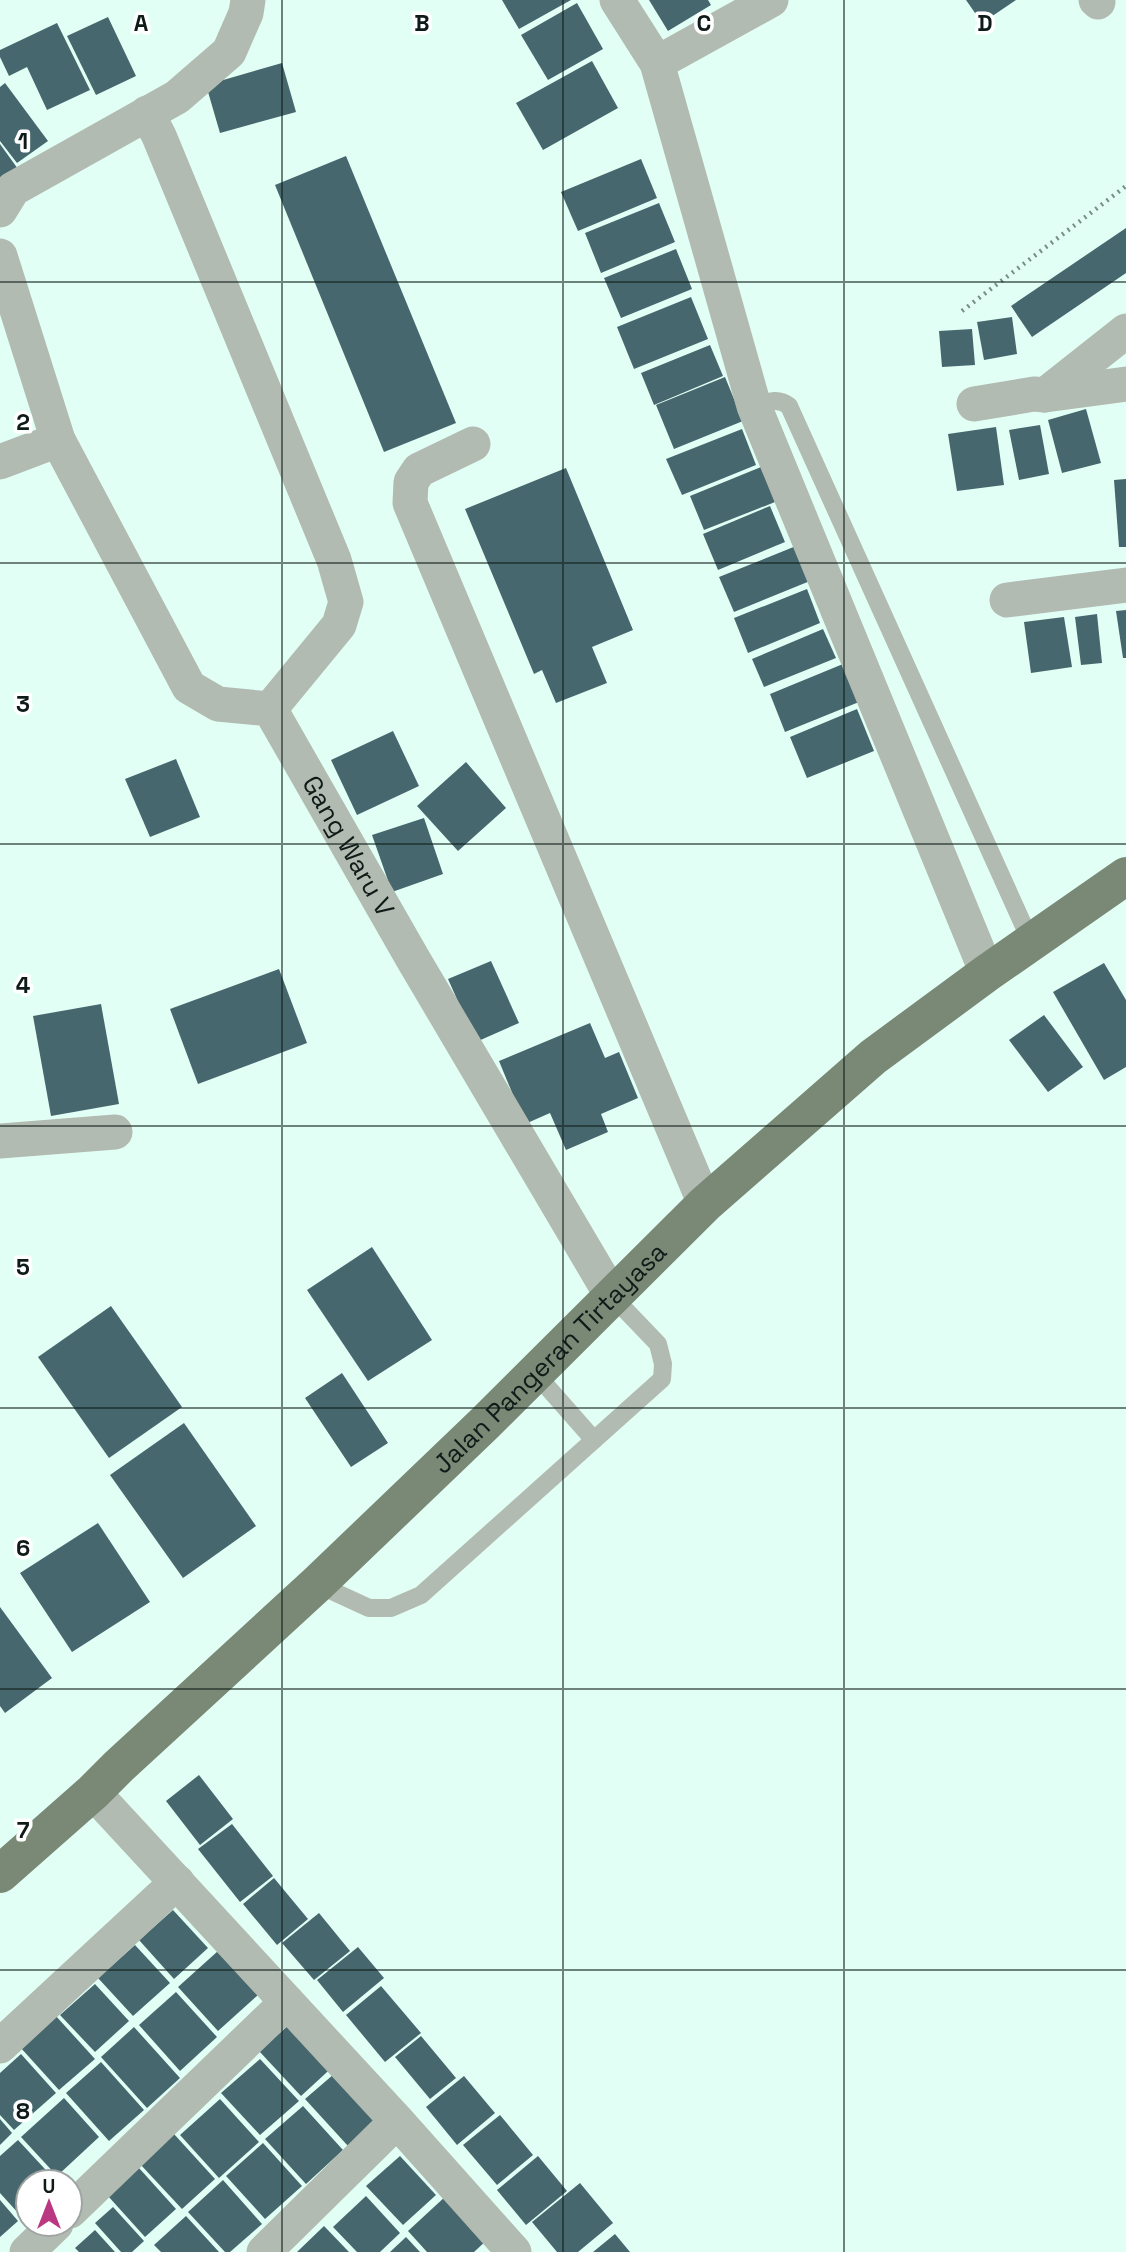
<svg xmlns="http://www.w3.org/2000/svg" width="1126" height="2252" viewBox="0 0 1126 2252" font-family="'Space Grotesk',sans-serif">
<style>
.building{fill:#46676d}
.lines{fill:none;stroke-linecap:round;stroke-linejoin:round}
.path{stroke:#798e88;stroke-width:4.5;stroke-dasharray:2 5;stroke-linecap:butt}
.lane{stroke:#b2bbb1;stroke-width:18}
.street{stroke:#b2bbb1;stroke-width:35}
.primary{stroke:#798976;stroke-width:38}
.grid{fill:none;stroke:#0e1b18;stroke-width:2;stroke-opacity:0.55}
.labels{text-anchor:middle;stroke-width:7;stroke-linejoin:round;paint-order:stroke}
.street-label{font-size:26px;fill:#0e1b18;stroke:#fff}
.grid-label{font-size:23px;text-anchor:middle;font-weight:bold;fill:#0e1b18;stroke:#fff;stroke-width:7;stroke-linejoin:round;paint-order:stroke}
</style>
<rect width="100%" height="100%" fill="#e2fff6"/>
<g class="building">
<polygon points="502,0 571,0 519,29"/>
<polygon points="649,0 708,0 711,5 668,31"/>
<polygon points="966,0 1016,0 982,23"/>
<polygon points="577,3 603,49 548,80 521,35"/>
<polygon points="108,17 136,76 96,95 67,36"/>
<polygon points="57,23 90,90 47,110 27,67 9,76 0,57 0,50"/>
<polygon points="592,61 618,108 543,150 516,103"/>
<polygon points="282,63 296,112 220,133 206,85"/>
<polygon points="5,83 48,141 17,163 0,141 0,87"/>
<polygon points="0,144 18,169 0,183"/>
<polygon points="346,156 456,423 384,452 275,185"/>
<polygon points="641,159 657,198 578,231 561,192"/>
<polygon points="659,203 675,242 601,273 585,233"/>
<polygon points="1126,228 1126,273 1032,337 1011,306"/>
<polygon points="676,249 692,289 621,318 604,278"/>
<polygon points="691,297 708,339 634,369 617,327"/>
<polygon points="1012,317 1017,354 984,360 977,322"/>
<polygon points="972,329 975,365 942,367 939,331"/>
<polygon points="710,345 723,376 654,405 641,373"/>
<polygon points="725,377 743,421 674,449 656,405"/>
<polygon points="1086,409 1101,463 1062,473 1048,420"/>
<polygon points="1040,425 1049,474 1019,480 1009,430"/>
<polygon points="996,427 1004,485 957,491 948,434"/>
<polygon points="742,429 756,465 682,495 666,459"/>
<polygon points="761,467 775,502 704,530 690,496"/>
<polygon points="566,468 633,630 592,647 607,683 556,703 542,670 534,674 465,509"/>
<polygon points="1126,479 1126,547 1119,547 1114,480"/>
<polygon points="770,506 785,542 718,570 703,534"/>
<polygon points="796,546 810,581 734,612 719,577"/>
<polygon points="807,589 820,623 748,653 734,618"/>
<polygon points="1126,610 1126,658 1123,658 1116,611"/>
<polygon points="1097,614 1102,663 1081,665 1075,617"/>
<polygon points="1064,617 1072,667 1031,673 1024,622"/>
<polygon points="823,629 836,658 764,687 752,659"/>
<polygon points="843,664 859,702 785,732 770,694"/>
<polygon points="857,709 874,751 807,778 790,737"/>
<polygon points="393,731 419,786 357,815 331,760"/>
<polygon points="176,759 200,817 150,837 125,779"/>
<polygon points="466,762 506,808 458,851 417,806"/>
<polygon points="424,818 443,874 392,892 372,835"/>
<polygon points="491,961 519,1023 476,1042 448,979"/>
<polygon points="1104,963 1126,1000 1126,1067 1104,1080 1053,992"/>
<polygon points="279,969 307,1043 198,1084 170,1009"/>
<polygon points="101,1004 119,1104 51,1116 33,1016"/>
<polygon points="1044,1015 1083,1067 1048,1092 1009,1040"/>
<polygon points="590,1023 605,1058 619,1052 638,1098 601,1114 608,1132 566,1150 550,1113 525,1124 499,1061"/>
<polygon points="372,1247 432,1340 368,1381 307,1290"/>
<polygon points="111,1306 182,1407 109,1458 38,1357"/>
<polygon points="342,1373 388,1443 351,1467 305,1398"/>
<polygon points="184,1423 256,1526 183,1578 110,1475"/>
<polygon points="98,1523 150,1602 72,1652 20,1573"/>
<polygon points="0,1607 52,1678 5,1713 0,1706"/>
<polygon points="199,1775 233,1819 200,1845 166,1801"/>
<polygon points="232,1824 273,1876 240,1902 198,1849"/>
<polygon points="274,1878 308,1919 277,1945 243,1904"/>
<polygon points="173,1910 208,1948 174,1979 139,1940"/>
<polygon points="319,1913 350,1951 314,1980 282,1943"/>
<polygon points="135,1945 170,1983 133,2016 98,1978"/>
<polygon points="358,1947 384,1978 343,2012 317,1980"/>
<polygon points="218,1951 258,1995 218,2031 178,1987"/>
<polygon points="95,1984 129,2021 95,2052 60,2015"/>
<polygon points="381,1986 421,2033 385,2062 346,2015"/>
<polygon points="176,1992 217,2037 180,2071 139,2025"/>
<polygon points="55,2015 95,2059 59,2090 20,2047"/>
<polygon points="297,2018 338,2062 301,2096 259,2051"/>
<polygon points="134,2027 180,2078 147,2108 101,2057"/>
<polygon points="421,2036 456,2078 430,2099 395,2057"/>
<polygon points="21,2054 56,2093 14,2130 0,2115 0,2073"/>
<polygon points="260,2059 299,2101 260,2135 221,2093"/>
<polygon points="101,2062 144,2110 109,2141 66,2093"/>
<polygon points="341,2068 384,2115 348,2146 305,2099"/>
<polygon points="464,2076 495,2113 457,2145 426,2107"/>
<polygon points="64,2098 99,2137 57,2176 21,2137"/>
<polygon points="220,2099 259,2142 219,2178 180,2135"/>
<polygon points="303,2106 343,2150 306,2184 265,2139"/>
<polygon points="500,2115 533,2155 497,2185 463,2145"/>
<polygon points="0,2119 12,2133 0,2145"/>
<polygon points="174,2134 215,2179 182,2209 140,2164"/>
<polygon points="18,2140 56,2181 28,2182 28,2206 19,2214 0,2193 0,2156"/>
<polygon points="263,2143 302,2186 265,2219 226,2176"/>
<polygon points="400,2156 436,2195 403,2225 366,2186"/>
<polygon points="538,2156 567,2191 526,2225 497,2190"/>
<polygon points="139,2168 176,2209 145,2237 108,2196"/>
<polygon points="223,2180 262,2224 230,2252 225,2252 188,2212"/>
<polygon points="580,2183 613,2223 578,2252 557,2252 532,2222"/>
<polygon points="447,2195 488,2239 474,2252 427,2252 408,2231"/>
<polygon points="366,2196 400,2233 380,2252 357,2252 333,2227"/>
<polygon points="0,2200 18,2221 0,2237"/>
<polygon points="113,2207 144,2241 132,2252 121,2252 95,2223"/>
<polygon points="186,2216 219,2252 161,2252 154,2245"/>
<polygon points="324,2226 349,2252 297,2252"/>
<polygon points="95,2230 115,2252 79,2252 75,2248"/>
<polygon points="615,2234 630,2252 593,2252"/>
<polygon points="406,2237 420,2252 390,2252"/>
</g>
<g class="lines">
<polyline class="path" points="962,311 1126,186"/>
<g class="lane">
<path d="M 754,406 C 767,402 778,397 789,406 L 1031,942"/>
<polyline points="535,1373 594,1440"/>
<polyline points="317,1584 369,1608 391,1608 421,1595 662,1379 663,1364 658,1344 612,1296"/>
</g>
<g class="street">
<polyline points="617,0 657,63 754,406 987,973"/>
<polyline points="1096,0 1098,2"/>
<polyline points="657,63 771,0"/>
<polyline points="147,113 159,136 334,560 346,602 339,625 270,709"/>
<polyline points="0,210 13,189 177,97 229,52 246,13 248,0"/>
<path id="s1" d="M 0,256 L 58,440 L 189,687 L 218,704 L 270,709 L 413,959 L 612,1296"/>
<polyline points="1045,395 1126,331"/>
<polyline points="974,404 1034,394 1045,395 1126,384"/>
<polyline points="473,444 419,470 411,482 410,503 705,1204"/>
<polyline points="0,462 58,440"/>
<polyline points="1007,600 1126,585"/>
<polyline points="0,1141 115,1132"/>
<polyline points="93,1792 397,2121 514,2252"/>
<polyline points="0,2046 177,1882"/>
<polyline points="70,2211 287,2002"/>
<polyline points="27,2252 56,2224"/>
<polyline points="264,2252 397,2121"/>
</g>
<path class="primary" id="s2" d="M 0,1874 L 93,1792 L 119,1766 L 317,1584 L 484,1424 L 705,1204 L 873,1057 L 987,973 L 1126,876"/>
</g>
<path class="grid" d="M 282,0 L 282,2252M 563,0 L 563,2252M 844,0 L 844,2252M 0,282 L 1126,282M 0,563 L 1126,563M 0,844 L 1126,844M 0,1126 L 1126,1126M 0,1408 L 1126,1408M 0,1689 L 1126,1689M 0,1970 L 1126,1970"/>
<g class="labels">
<g class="street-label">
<text dy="9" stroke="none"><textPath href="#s1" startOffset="716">Gang Waru V</textPath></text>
<text dy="9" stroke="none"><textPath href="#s2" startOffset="754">Jalan Pangeran Tirtayasa</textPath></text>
</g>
</g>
<g class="grid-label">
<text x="141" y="31">A</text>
<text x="422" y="31">B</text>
<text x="704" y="31">C</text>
<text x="985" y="31">D</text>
<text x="23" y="149">1</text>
<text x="23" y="430">2</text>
<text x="23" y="712">3</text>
<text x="23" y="993">4</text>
<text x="23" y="1275">5</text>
<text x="23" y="1556">6</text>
<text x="23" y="1838">7</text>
<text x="23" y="2119">8</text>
</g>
<g transform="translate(49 2203)"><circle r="33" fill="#ffffff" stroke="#9fa4a3" stroke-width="2"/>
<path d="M0-5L12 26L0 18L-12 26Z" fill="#ba3881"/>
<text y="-10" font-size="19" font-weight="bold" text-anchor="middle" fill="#0e1b18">U</text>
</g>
</svg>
